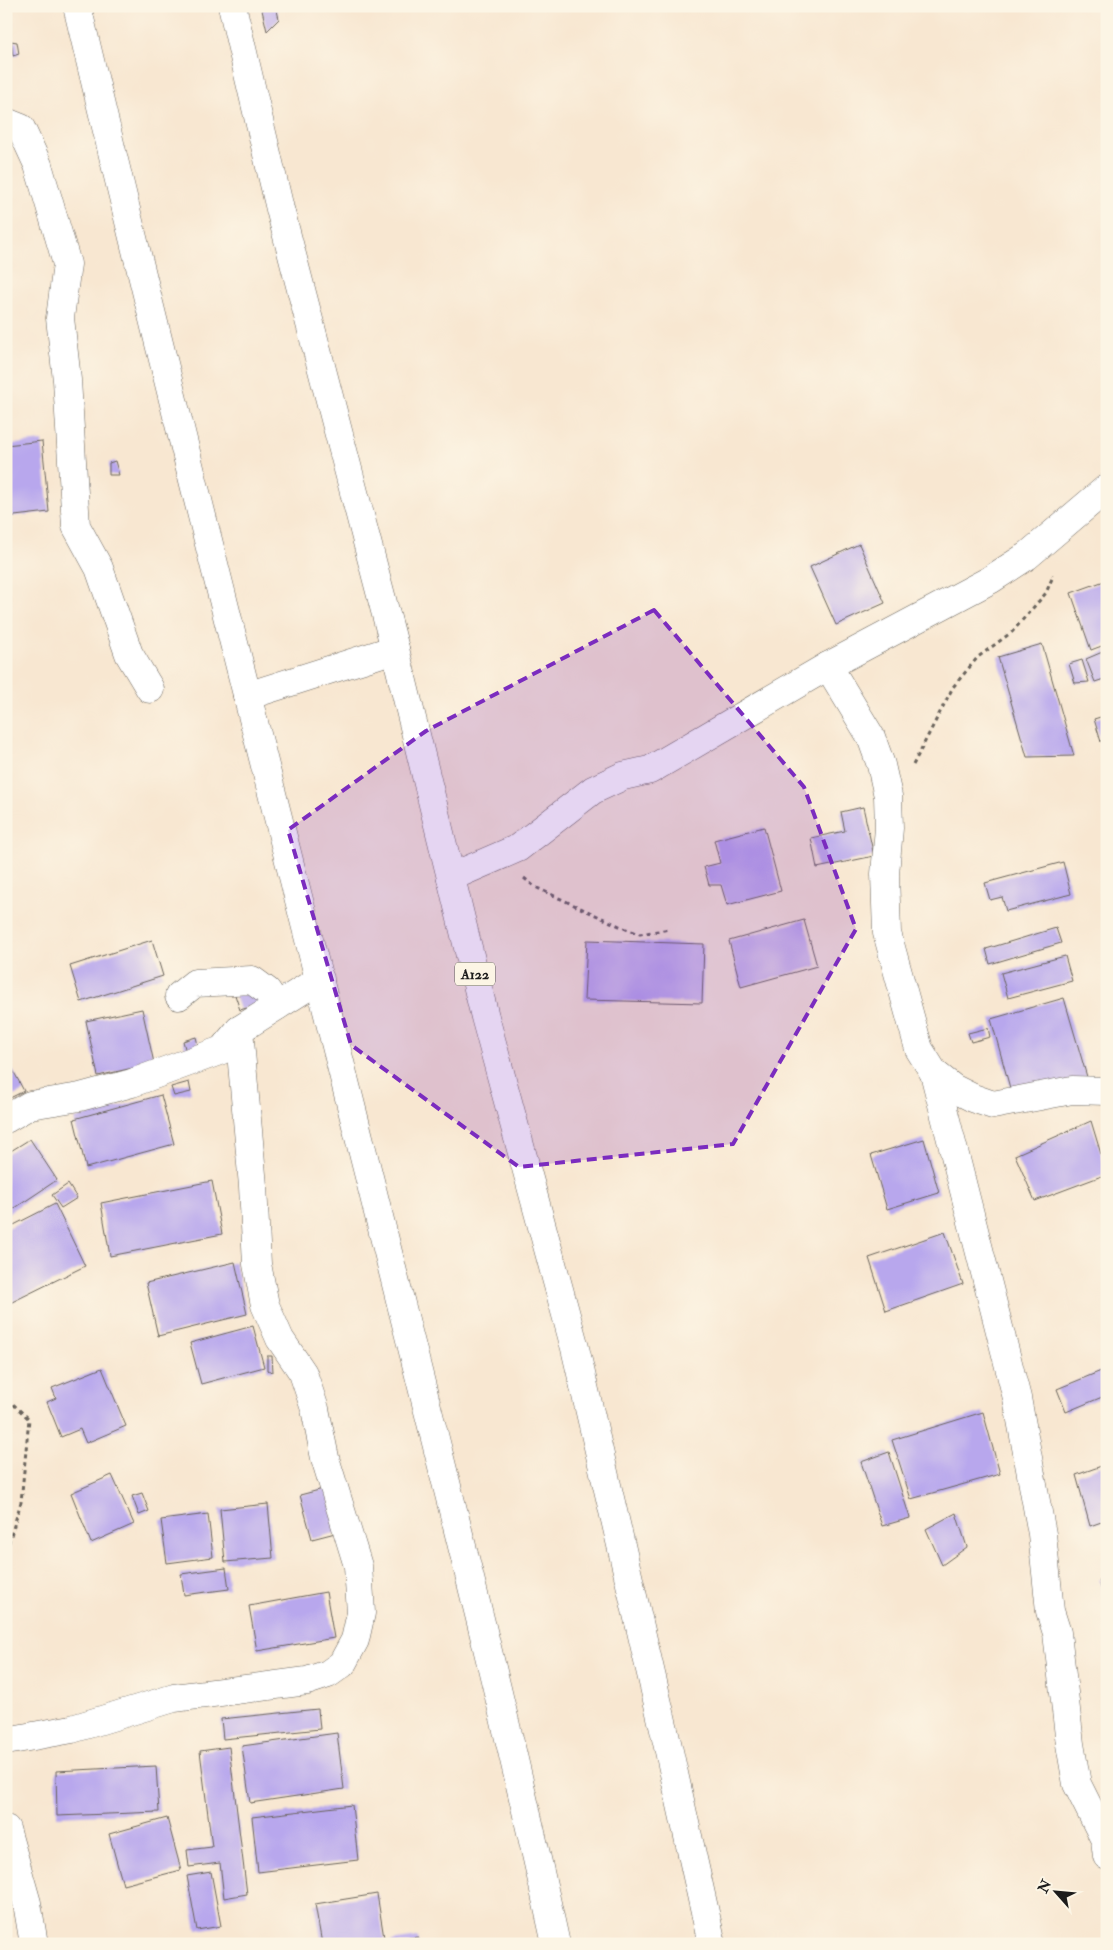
<svg xmlns="http://www.w3.org/2000/svg" width="1113" height="1950" viewBox="0 0 1113 1950" font-family="'IM FELL Double Pica',serif">
<style>
.building{fill:#b8a7ed}
.lines{fill:none;stroke-linecap:round;stroke-linejoin:round}
.minor-casing{stroke:#69635b;stroke-width:29}
.trunk-casing{stroke:#69635b;stroke-width:29}
.path{stroke:#69635b;stroke-width:3;stroke-dasharray:4 4;stroke-linecap:butt}
.minor{stroke:#fff;stroke-width:28}
.trunk{stroke:#fff;stroke-width:28}
.marked{fill:#7b2cbf;fill-opacity:0.2;stroke:#7b2cbf;stroke-width:4;stroke-dasharray:10 6;stroke-linejoin:round}
.labels{text-anchor:middle;stroke-width:4;stroke-linejoin:round;paint-order:stroke}
.shield{fill:#fcf5e5;stroke:#5f5d58;stroke-width:1}
.shield-label{font-size:14px;font-weight:bold;fill:#1c1c1c}
</style>
<rect width="100%" height="100%" fill="#fcf5e5"/>
<filter id="ink" filterUnits="userSpaceOnUse"><feTurbulence type="fractalNoise" baseFrequency=".02" numOctaves="2"/><feDisplacementMap in="SourceGraphic" scale="10" xChannelSelector="R" yChannelSelector="G"/><feConvolveMatrix kernelMatrix="1 2 1 2 8 2 1 2 1" color-interpolation-filters="sRGB"/></filter>
<filter id="wash" filterUnits="userSpaceOnUse"><feTurbulence type="fractalNoise" baseFrequency=".0096" numOctaves="4" result="noise"/><feDisplacementMap in="SourceGraphic" scale="20" xChannelSelector="R" yChannelSelector="G"/><feGaussianBlur stdDeviation="1.12" result="paint"/><feColorMatrix in="noise" values="0 0 0 0 0 0 0 0 0 0 0 0 0 0 0 0 0 1.4 0 .05"/><feComposite in="paint" operator="in"/></filter>
<g filter="url(#wash)">
<rect width="100%" height="100%" fill="#f8e7d1"/>
<g id="blocks">
<g class="building">
<polygon points="261,6 276,6 279,19 267,31"/>
<polygon points="11,41 17,42 19,54 13,56"/>
<polygon points="42,441 49,512 6,517 6,445"/>
<polygon points="115,461 119,475 109,475 109,463"/>
<polygon points="859,544 885,603 836,625 810,567"/>
<polygon points="1107,580 1107,644 1091,650 1071,593"/>
<polygon points="1042,644 1074,756 1027,757 998,657"/>
<polygon points="1107,650 1107,678 1095,682 1086,659"/>
<polygon points="1082,660 1089,682 1075,683 1069,664"/>
<polygon points="1107,715 1107,741 1101,742 1094,719"/>
<polygon points="863,807 874,856 817,868 811,838 845,831 841,812"/>
<polygon points="764,827 781,891 727,905 721,885 709,885 704,867 720,863 714,840"/>
<polygon points="1063,862 1071,894 1006,911 1002,897 990,900 985,883"/>
<polygon points="804,920 817,966 741,987 729,941"/>
<polygon points="1056,928 1061,943 990,964 986,949"/>
<polygon points="152,940 163,976 81,1002 70,966"/>
<polygon points="587,940 704,944 702,1003 584,1000"/>
<polygon points="1065,956 1072,981 1008,998 1001,973"/>
<polygon points="255,989 260,1004 240,1010 235,995"/>
<polygon points="1064,998 1087,1077 1013,1099 991,1019"/>
<polygon points="142,1009 154,1063 98,1076 86,1021"/>
<polygon points="988,1028 990,1037 971,1042 968,1033"/>
<polygon points="196,1037 199,1049 186,1052 183,1041"/>
<polygon points="6,1057 24,1091 6,1100"/>
<polygon points="189,1082 191,1092 174,1096 171,1087"/>
<polygon points="161,1095 174,1144 86,1168 74,1119"/>
<polygon points="1091,1121 1107,1174 1035,1201 1015,1155"/>
<polygon points="30,1139 57,1180 6,1214 6,1154"/>
<polygon points="924,1139 939,1193 887,1209 871,1155"/>
<polygon points="212,1181 222,1234 110,1256 101,1203"/>
<polygon points="68,1184 77,1198 61,1208 52,1195"/>
<polygon points="55,1204 85,1266 6,1305 6,1229"/>
<polygon points="945,1232 963,1284 886,1311 869,1258"/>
<polygon points="235,1262 247,1314 158,1336 146,1283"/>
<polygon points="253,1326 264,1367 201,1384 190,1343"/>
<polygon points="267,1356 272,1356 273,1372 267,1370"/>
<polygon points="102,1368 126,1426 86,1443 80,1429 61,1437 47,1402 56,1398 52,1388"/>
<polygon points="1106,1369 1107,1395 1066,1412 1057,1389"/>
<polygon points="983,1412 1000,1474 911,1499 892,1440"/>
<polygon points="889,1452 910,1518 882,1526 861,1462"/>
<polygon points="1107,1464 1107,1520 1090,1526 1076,1475"/>
<polygon points="112,1475 134,1524 91,1543 71,1493"/>
<polygon points="327,1488 339,1532 312,1539 300,1495"/>
<polygon points="142,1493 149,1511 139,1515 132,1496"/>
<polygon points="268,1504 273,1558 225,1562 220,1509"/>
<polygon points="956,1513 967,1547 942,1565 926,1529"/>
<polygon points="208,1514 213,1557 167,1563 161,1520"/>
<polygon points="226,1568 229,1589 184,1595 181,1574"/>
<polygon points="1107,1576 1107,1605 1106,1605 1099,1580"/>
<polygon points="326,1592 334,1638 257,1651 249,1606"/>
<polygon points="318,1709 320,1729 223,1739 221,1719"/>
<polygon points="337,1733 344,1789 250,1803 242,1746"/>
<polygon points="229,1747 247,1894 224,1898 220,1863 189,1867 187,1850 212,1847 200,1751"/>
<polygon points="156,1766 159,1812 57,1816 56,1771"/>
<polygon points="352,1805 358,1860 258,1872 252,1817"/>
<polygon points="167,1818 181,1870 123,1885 109,1834"/>
<polygon points="211,1872 221,1926 197,1930 187,1876"/>
<polygon points="377,1894 385,1944 322,1944 315,1904"/>
<polygon points="418,1937 419,1944 392,1944 391,1941"/>
</g>
</g>
</g>
<g filter="url(#ink)">
<use href="#blocks" fill-opacity="0" stroke="#69635b" stroke-width="1"/>
<g class="lines">
<defs>
<g id="minor">
<polyline points="6,122 21,128 38,165 67,264 60,318 67,380 76,526 99,568 129,654 150,689"/>
<polyline points="828,666 871,737 881,765 888,796 889,828 885,874 887,933 919,1049 934,1073 953,1088 973,1098 993,1105 1072,1090 1107,1091"/>
<polyline points="451,877 518,848 593,790 623,776 650,770 828,666 990,580 1027,556 1107,488"/>
<polyline points="179,996 195,983 252,980 267,991 277,1006"/>
<polyline points="934,1073 1017,1398 1042,1534 1050,1611 1057,1633 1070,1744 1077,1784 1105,1840 1107,1856"/>
<polyline points="6,1119 30,1105 80,1097 132,1083 222,1050 239,1030 320,979"/>
<polyline points="6,1741 72,1729 174,1698 307,1681 328,1674 342,1664 355,1640 361,1613 358,1566 325,1458 315,1409 303,1373 280,1339 265,1305 257,1264 253,1186 239,1030"/>
<polyline points="6,1829 27,1903 34,1944"/>
</g>
<g id="trunk">
<path d="M 77,6 C 180,439 292,869 400,1300 C 454,1514 509,1728 556,1944"/>
<polyline points="232,6 280,209 395,649 485,1017 575,1348 669,1751 712,1944"/>
<polyline points="247,696 395,649"/>
</g>
</defs>
<use href="#minor" class="minor-casing"/>
<use href="#trunk" class="trunk-casing"/>
<g class="path">
<polyline points="913,765 953,687 978,657 1012,632 1046,593 1053,576 1052,575"/>
<polyline points="524,878 535,887 626,929 640,934 670,929"/>
<polyline points="6,1401 13,1404 29,1419 21,1502 6,1552"/>
</g>
<use href="#minor" class="minor"/>
<use href="#trunk" class="trunk"/>
</g>
</g>
<path class="marked" d="M 654,610 L 804,787 L 856,929 L 733,1144 L 519,1167 L 351,1045 L 288,830 L 426,731 Z"/>
<g class="labels">
<rect class="shield" x="455" y="962.5" width="40" height="23" rx="4"/>
<g class="shield-label">
<text x="475" y="979">A122</text>
</g>
</g>
<rect width="1113" height="1950" fill="none" stroke="#fcf5e5" stroke-width="25"/>
<g transform="translate(1056 1892) rotate(297)" stroke="#fcf5e5" stroke-width="4" paint-order="stroke">
<path d="M0-4L9 19L0 12L-9 19Z" fill="#1c1c1c"/>
<text y="-8" font-size="14" font-weight="bold" text-anchor="middle" fill="#1c1c1c">N</text>
</g>
</svg>
